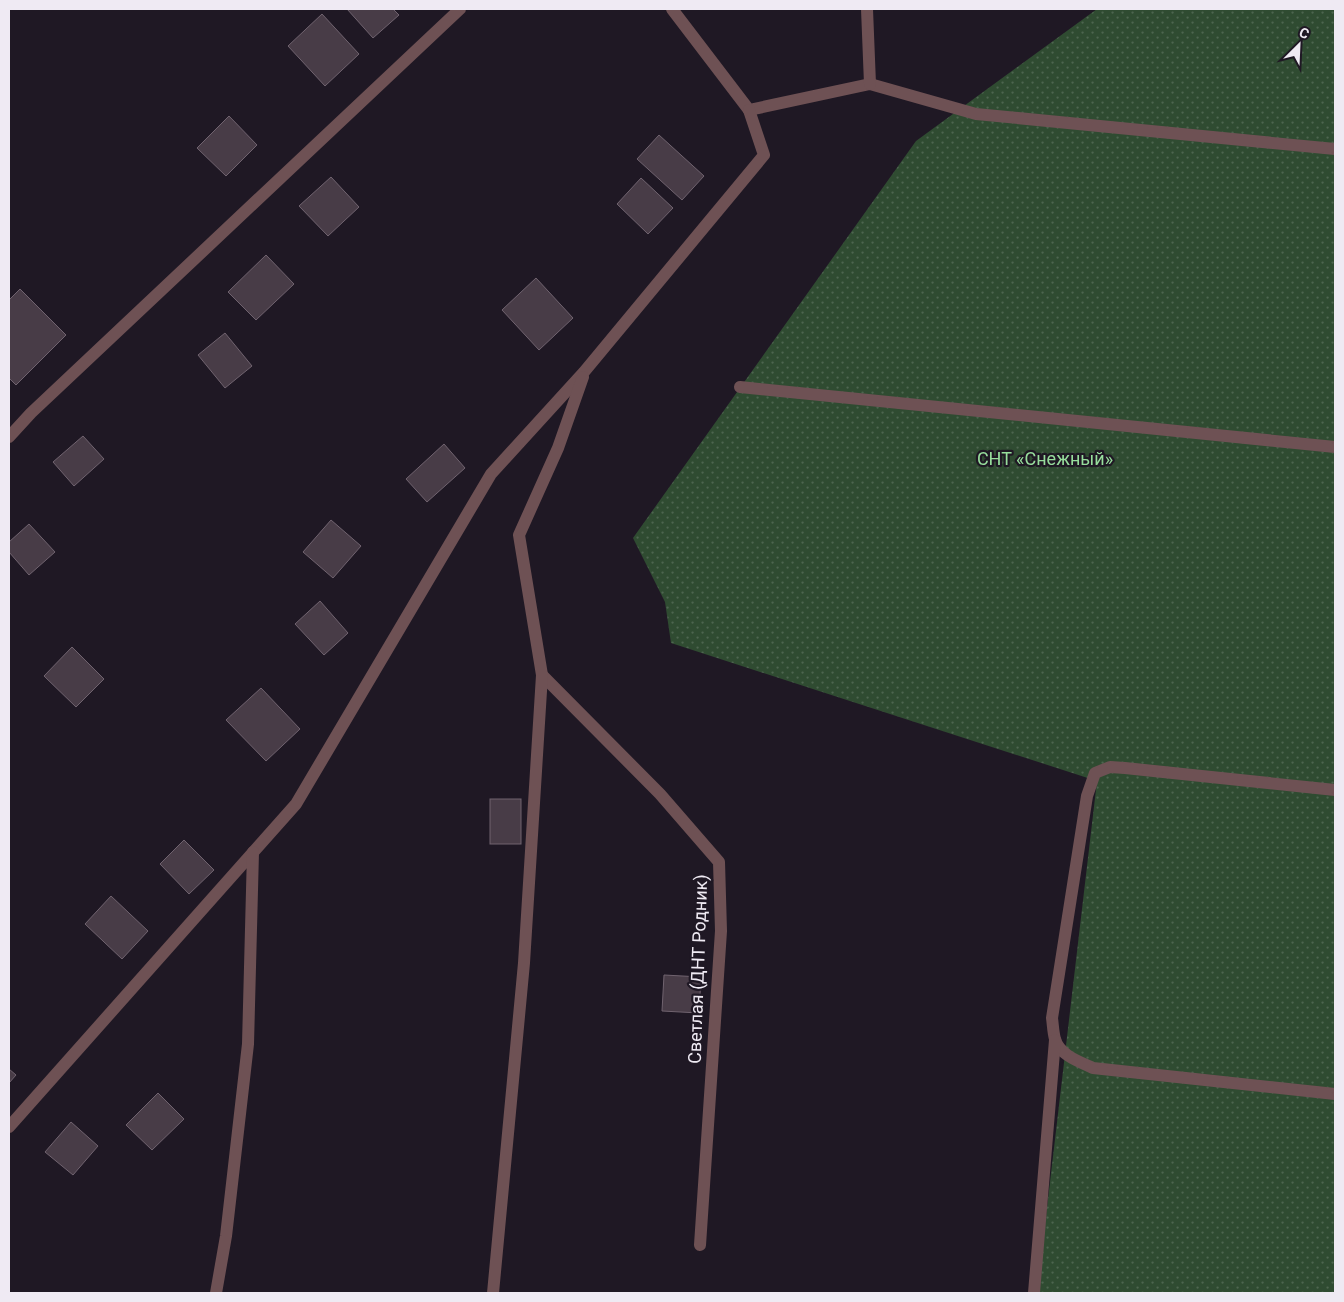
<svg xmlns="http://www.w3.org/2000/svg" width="1344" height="1302" viewBox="0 0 1344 1302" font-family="Roboto,sans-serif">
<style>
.garden{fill:url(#garden-dots)}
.building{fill:#483c47;stroke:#70636f}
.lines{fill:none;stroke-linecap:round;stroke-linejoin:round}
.minor{stroke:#6e5154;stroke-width:12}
.labels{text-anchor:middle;stroke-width:4.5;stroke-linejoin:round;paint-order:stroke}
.park-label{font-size:18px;fill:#97dd9c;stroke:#1f1824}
.street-label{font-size:18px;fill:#efeaf3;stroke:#1f1824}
</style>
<defs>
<pattern id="garden-dots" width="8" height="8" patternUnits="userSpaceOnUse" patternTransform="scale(1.25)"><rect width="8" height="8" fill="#2f4b31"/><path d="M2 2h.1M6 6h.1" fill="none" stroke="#4d654f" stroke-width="1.8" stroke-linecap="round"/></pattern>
</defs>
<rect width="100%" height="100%" fill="#1f1824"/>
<polygon class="garden" points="1097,9 1335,9 1335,1293 1037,1293 1097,781 671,643 665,602 633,538 916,141"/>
<g class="building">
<polygon points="347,9 393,9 399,15 373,38"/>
<polygon points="322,14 359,54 325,86 288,46"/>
<polygon points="229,116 257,145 226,176 197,148"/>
<polygon points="659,135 704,176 682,200 637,159"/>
<polygon points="331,177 359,207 328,236 299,206"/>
<polygon points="641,178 673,208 648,234 617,204"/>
<polygon points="266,255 294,284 256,320 228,292"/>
<polygon points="536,278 573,318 539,350 502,310"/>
<polygon points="20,289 66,335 16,385 9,378 9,300"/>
<polygon points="225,333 252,366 225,388 198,355"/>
<polygon points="83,436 104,459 74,486 53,462"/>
<polygon points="444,444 465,468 427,502 406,479"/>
<polygon points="331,520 361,546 333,578 303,552"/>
<polygon points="29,524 55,552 29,575 9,552 9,542"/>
<polygon points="320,601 348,633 324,655 295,624"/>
<polygon points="72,647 104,679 76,707 44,676"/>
<polygon points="261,688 300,729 266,761 226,720"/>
<rect x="490" y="799" width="31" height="45"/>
<polygon points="184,840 214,870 189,894 160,864"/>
<polygon points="111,896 148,931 122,959 85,924"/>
<polygon points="664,975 701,977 699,1013 662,1011"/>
<polygon points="9,1069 16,1075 9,1083"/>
<polygon points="158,1093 184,1119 152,1150 126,1125"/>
<polygon points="71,1122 98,1146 73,1175 45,1152"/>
</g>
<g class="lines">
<g class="minor">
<polyline points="672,9 749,110 870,84 976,114 1335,149"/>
<polyline points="867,9 870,84"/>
<polyline points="740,387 1335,447"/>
<polyline points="9,437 31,413 460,9"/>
<polyline points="542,675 660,794 719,862 721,931 700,1245"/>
<path d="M 1335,790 L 1125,768 L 1110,767 L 1095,773 L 1087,796 L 1052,1018 C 1053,1025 1053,1032 1055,1039 C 1059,1055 1080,1062 1093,1068 L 1335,1094"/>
<polyline points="9,1127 296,804 491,474 584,372 764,155 749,110"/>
<polyline points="216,1293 226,1236 248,1044 253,852"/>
<polyline points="493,1293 524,963 542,675 519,535 558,448 583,377"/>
<polyline points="1034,1293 1055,1040"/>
</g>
</g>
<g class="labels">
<g class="park-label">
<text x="1045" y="465">СНТ «Снежный»</text>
</g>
<g class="street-label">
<text transform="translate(698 969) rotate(-88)" y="6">Светлая (ДНТ Родник)</text>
</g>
</g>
<rect width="1344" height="1302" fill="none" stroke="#efeaf3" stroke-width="20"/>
<g transform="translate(1299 45) rotate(24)" stroke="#1f1824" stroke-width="4" paint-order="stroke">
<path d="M0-4L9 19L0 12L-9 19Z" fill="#efeaf3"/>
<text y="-8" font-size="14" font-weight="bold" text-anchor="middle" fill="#efeaf3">С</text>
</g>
</svg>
